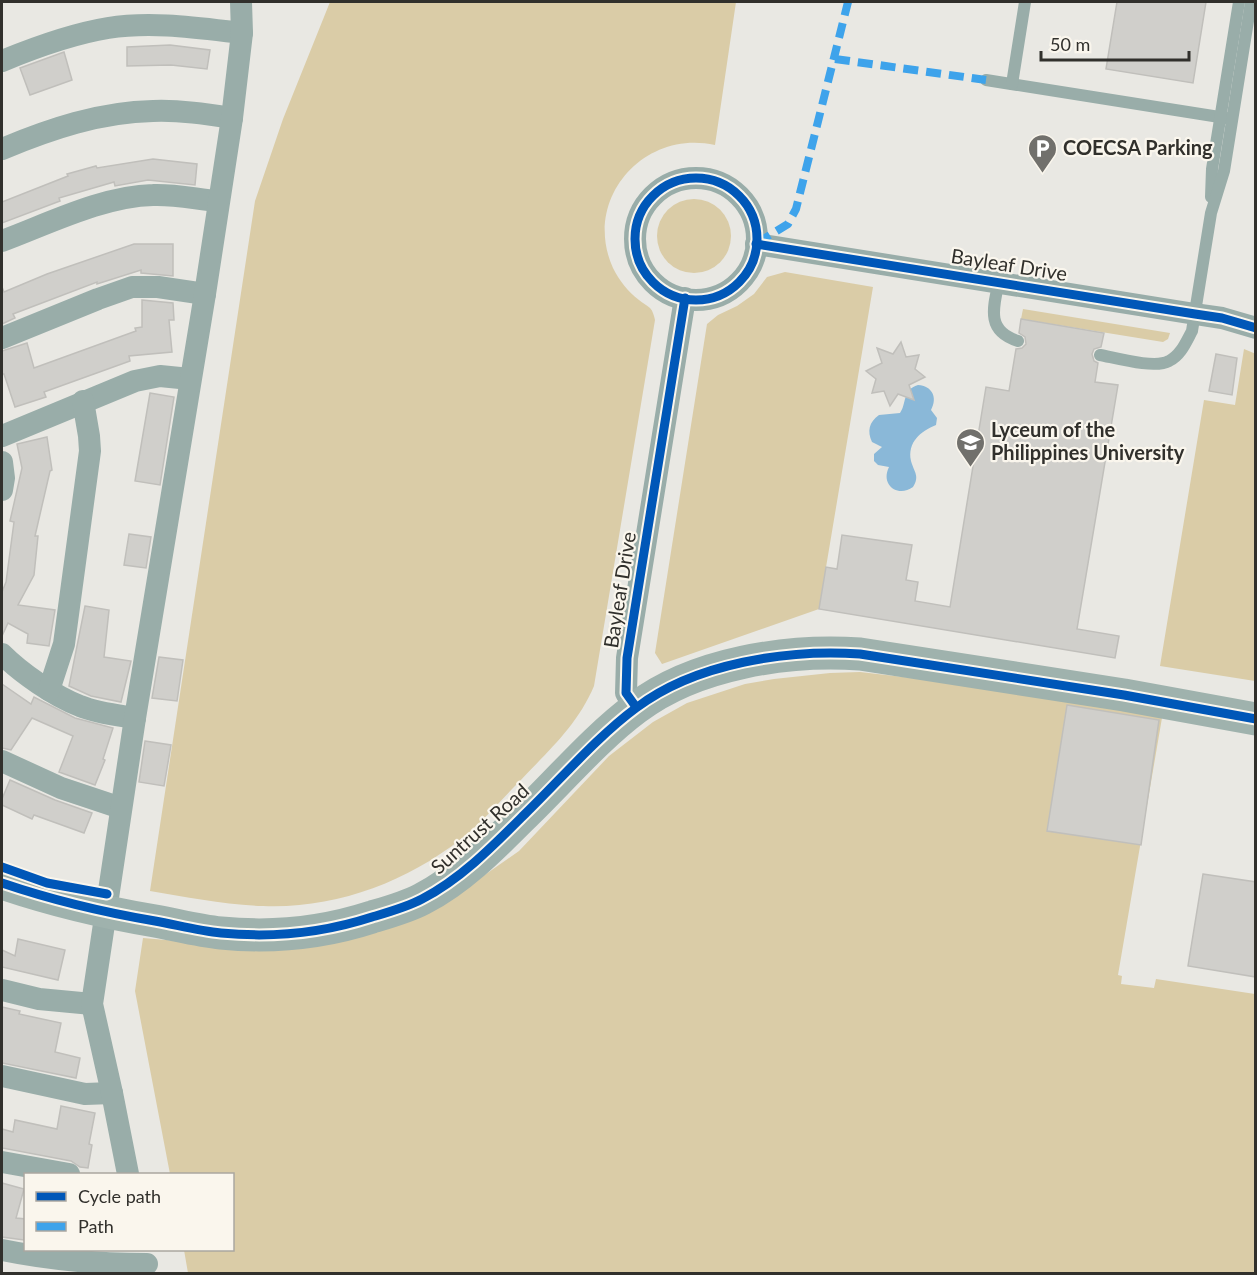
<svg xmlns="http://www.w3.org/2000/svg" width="1257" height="1275" viewBox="0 0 1257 1275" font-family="Lato,sans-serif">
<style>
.green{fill:#dacca7}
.water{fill:#8ab8d8}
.building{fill:#d0cfcb;stroke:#c0bfbb;stroke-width:1.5}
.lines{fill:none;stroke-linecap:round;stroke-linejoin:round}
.lane{stroke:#99ada9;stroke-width:12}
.street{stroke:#99ada9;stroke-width:22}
.secondary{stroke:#9fb2ad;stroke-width:33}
.quiet{stroke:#3ea3eb;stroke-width:8;stroke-dasharray:15 8;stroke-linecap:butt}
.cycleway-casing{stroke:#faf6ed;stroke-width:13}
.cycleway{stroke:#0057b8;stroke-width:9}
.labels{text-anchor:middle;stroke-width:4.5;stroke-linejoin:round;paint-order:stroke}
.poi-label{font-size:20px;font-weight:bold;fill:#31302c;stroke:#faf6ed;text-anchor:start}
.street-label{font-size:20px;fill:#31302c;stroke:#faf6ed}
</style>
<rect width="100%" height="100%" fill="#e9e8e3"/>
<g class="green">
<path d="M 330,2 L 736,2 L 715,145 C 643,129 582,200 613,268 C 619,280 628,292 639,300 C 642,303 647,305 650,308 C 653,311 654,316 655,320 L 594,686 C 577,726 548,751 519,782 C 500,801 482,823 461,839 C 405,883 334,909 263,906 C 225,905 187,897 150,891 L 255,201 L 283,119 Z"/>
<circle cx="694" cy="236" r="37"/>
<polygon points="785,272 873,287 819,609 662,664 655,653 707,324 718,315 737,306 754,294 767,277"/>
<polygon points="1023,309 1170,333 1168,339 1163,342 1021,319"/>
<polygon points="1244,349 1256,354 1255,681 1160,666 1204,400 1235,405"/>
<polygon points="860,672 1067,696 1163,712 1118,975 1122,976 1121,984 1154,988 1156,979 1255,994 1255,1273 188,1273 184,1250 232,1250 232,1174 170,1174 135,991 143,938 247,947 446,902 519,851 609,756 653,722 687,703 745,684 774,679 830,673"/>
</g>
<path class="water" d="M 918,385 C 932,386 938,397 931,410 L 937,418 L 936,425 C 921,431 907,442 911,461 C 914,472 920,476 913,487 C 898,498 880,485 889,467 L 878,465 L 874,461 L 874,454 L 882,447 L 872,442 C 867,431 869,422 879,415 L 900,413 C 907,403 902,390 918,385 Z"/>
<g class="building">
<polygon points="1117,2 1206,2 1193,83 1106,69"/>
<polygon points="170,45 210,50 207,69 171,65 127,66 127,47"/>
<polygon points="64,52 72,80 30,95 20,68"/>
<polygon points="153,159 197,164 195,185 148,180 115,186 114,182 59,198 60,201 2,223 2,202 68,176 67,174 96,166 97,168"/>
<polygon points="134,244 173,244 173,276 141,273 141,270 97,284 97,282 13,314 15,318 2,324 2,287 4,292 47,274"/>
<polygon points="142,300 173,303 174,320 169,320 172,352 129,356 130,361 44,392 46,397 15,407 4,374 2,374 2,351 27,343 34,368 136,331 135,328 142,327"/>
<polygon points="1021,319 1104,333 1101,347 1094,349 1092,354 1094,361 1098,363 1095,382 1118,385 1077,629 1119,636 1115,658 819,609 826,567 837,569 842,535 912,545 906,580 918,582 915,601 950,607 986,387 1009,391 1016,349 1022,348 1026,344 1025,337 1019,333"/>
<polygon points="901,342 906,357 919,355 915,369 925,377 909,385 914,400 898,394 890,406 884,391 872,393 876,379 866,371 882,363 877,348 893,354"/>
<polygon points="1216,354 1237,358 1232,395 1209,391"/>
<polygon points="150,393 174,397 160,485 135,481"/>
<polygon points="47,437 52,470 50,471 35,536 38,536 34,575 18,605 55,610 49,646 27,643 28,634 8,623 2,636 2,592 6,582 14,522 10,521 22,468 17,444"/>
<polygon points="129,534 151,537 146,568 124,565"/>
<polygon points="85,606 109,610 104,657 131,661 121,702 91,696 69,686"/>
<polygon points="159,657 183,660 177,701 152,698"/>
<polygon points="2,684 31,704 34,697 75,718 113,728 103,759 105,760 95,785 59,772 73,736 32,718 11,750 2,748"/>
<polygon points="1067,705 1159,720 1141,845 1047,831"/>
<polygon points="145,741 171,745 164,786 139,782"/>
<polygon points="10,780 55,800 92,813 84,833 34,815 32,819 2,805 2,799"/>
<polygon points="1203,874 1256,882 1256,977 1188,966"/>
<polygon points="18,939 65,950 58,980 2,967 2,950 15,956"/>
<polygon points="2,1007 20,1011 19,1014 61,1023 55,1052 80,1058 76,1078 2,1063"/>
<polygon points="61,1106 95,1113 89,1144 92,1145 88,1168 80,1167 71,1161 2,1148 2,1129 13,1132 15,1120 57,1129"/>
<polygon points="2,1183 24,1189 16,1218 26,1219 24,1240 2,1237"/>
</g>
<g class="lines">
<g class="lane">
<polyline points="986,80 1232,119"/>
<polyline points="1012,84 1025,2"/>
<polyline points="1211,197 1212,169 1239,2"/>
<path d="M 999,281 C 993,308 986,331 1018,341"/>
<path d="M 1100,355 C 1116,358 1155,369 1169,361 C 1181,355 1186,342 1192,331 L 1211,213 L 1224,171 L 1251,2"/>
</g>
<g class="street">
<path d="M 2,61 C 36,47 71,34 108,28 C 152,21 198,28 242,33"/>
<path d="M 2,149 C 50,129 100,112 153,111 C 180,110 206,114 232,118"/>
<circle cx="696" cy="239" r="61"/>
<path d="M 2,241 C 48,224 103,196 153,195 C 174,194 196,199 218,201"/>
<polyline points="756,244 1195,314 1222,318 1256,328"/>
<polyline points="2,338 98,299 132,287 158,287 205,294"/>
<polyline points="2,436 135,381 160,376 190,379"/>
<polyline points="2,462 4,478 2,490"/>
<path d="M 2,654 C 21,673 54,696 80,706 C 97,713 116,715 135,718"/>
<polyline points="49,690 64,644 90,451 89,436 83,401"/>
<polyline points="636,707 626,693 627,658 685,298"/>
<polyline points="2,761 61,788 121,808"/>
<polyline points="2,990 39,999 92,1004"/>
<polyline points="2,1076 85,1094 112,1093"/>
<polyline points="2,1162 69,1174"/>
<polyline points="128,1174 112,1093 92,1004 135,718 205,294 232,118 242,33 241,2"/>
<path d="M 2,1250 C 51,1260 96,1264 147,1264"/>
</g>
<path class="secondary" d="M 2,883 C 52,900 102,912 155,921 C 177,925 199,931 221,933 C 272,938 323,933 372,917 C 389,912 407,907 422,899 C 461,879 494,845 525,814 C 560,780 598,736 636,708 C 695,663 788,649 860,654 L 1124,695 L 1256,719"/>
<g class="quiet">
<polyline points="835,59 986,80"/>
<polyline points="757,243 788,224 796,209 848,2"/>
</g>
<defs>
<g id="cycleway">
<circle cx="696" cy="239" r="61"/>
<polyline points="756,244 1195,314 1222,318 1256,328"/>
<polyline points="636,707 626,693 627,658 685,298"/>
<polyline points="2,867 47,883 107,894"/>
<path d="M 2,883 C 52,900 102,912 155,921 C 177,925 199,931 221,933 C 272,938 323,933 372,917 C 389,912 407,907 422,899 C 461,879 494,845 525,814 C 560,780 598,736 636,708 C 695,663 788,649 860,654 L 1124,695 L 1256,719"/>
</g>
</defs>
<use href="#cycleway" class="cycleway-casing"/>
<use href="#cycleway" class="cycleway"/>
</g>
<defs>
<symbol id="parking-pin" viewBox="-11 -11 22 30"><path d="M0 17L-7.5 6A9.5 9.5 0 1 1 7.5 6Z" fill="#71706c" stroke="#faf6ed"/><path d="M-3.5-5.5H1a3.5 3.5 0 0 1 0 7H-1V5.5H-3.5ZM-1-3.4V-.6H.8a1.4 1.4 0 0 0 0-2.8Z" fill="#fff"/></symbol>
<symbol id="university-pin" viewBox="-11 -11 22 30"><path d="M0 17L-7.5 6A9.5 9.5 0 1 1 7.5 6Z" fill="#71706c" stroke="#faf6ed"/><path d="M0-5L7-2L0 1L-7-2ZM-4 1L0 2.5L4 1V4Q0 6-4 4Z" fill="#fff"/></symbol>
</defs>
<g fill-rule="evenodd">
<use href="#parking-pin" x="1026" y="132" width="33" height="45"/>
<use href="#university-pin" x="954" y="426" width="33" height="45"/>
</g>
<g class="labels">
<g class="poi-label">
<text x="1063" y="155">COECSA Parking</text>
<text x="991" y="437">Lyceum of the<tspan x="991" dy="23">Philippines University</tspan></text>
</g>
<g class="street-label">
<text transform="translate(1009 265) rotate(9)" y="7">Bayleaf Drive</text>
<text transform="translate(620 590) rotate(-81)" y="7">Bayleaf Drive</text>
<text transform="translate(480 829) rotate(-42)" y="7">Suntrust Road</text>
</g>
</g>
<rect width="1257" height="1275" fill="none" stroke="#31302c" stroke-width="6"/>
<rect x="24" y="1173" width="210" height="78" fill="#faf6ed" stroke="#aaa7a0" stroke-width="1.5"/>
<rect x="36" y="1192" width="30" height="9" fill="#0057b8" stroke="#aaa7a0" stroke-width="1.5"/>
<text x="78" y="1203" font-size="18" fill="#31302c">Cycle path</text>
<rect x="36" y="1222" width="30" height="9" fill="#3ea3eb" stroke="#aaa7a0" stroke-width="1.5"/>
<text x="78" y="1233" font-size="18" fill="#31302c">Path</text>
<path d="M1041 51v9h148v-9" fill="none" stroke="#31302c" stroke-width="3"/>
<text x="1050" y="51" font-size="18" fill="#31302c" stroke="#faf6ed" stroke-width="4.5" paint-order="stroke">50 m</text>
</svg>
